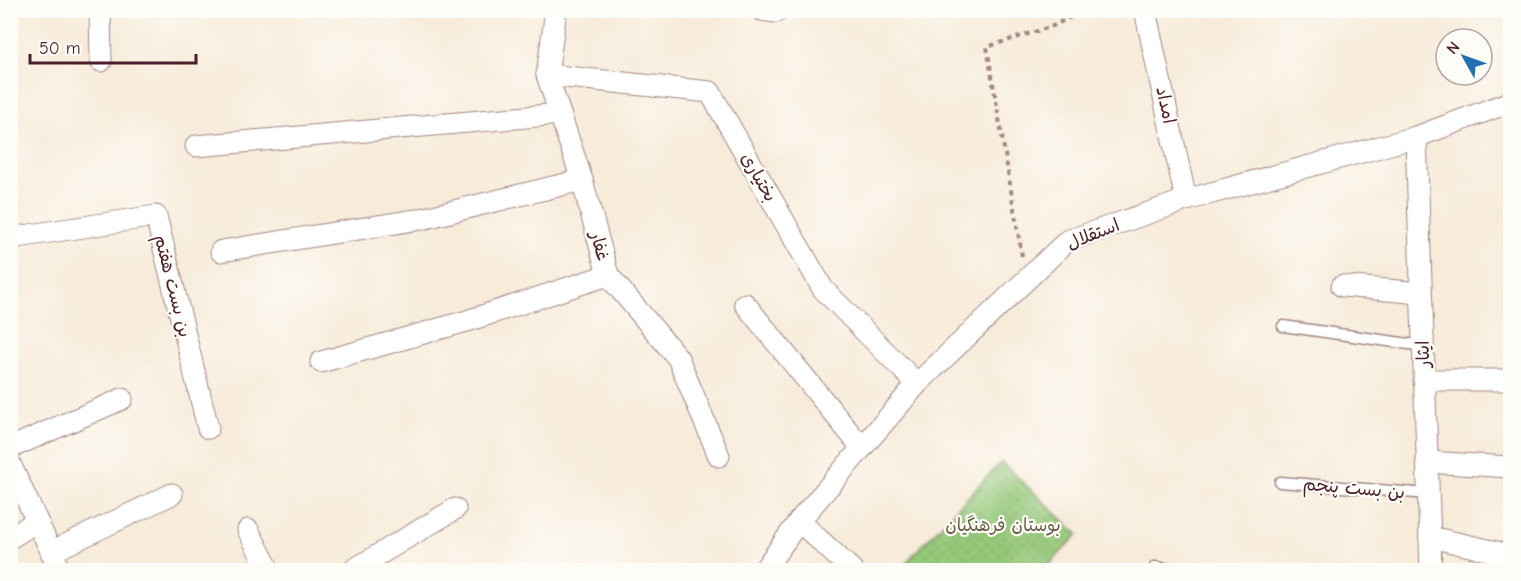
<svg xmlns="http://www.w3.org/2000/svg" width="1521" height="581" viewBox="0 0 1521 581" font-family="'Comic Neue','Playpen Sans Arabic',sans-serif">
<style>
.park{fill:url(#park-dots);stroke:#6f7352;stroke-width:1.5}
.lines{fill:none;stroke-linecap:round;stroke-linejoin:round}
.lane-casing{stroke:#a08582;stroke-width:13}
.street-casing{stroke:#a08582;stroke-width:23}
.path{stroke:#a08582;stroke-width:4;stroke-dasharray:4.5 4.5;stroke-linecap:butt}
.lane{stroke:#fff;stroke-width:10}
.street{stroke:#fff;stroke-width:21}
.labels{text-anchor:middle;stroke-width:4.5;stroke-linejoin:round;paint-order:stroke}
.street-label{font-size:18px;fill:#4a1f2b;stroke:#fdfcf7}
.park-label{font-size:18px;fill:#645a46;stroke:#fdfcf7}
</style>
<defs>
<pattern id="park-dots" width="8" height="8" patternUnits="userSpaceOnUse" patternTransform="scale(1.5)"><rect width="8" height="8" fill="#94c778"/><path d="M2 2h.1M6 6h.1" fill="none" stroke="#81aa68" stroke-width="1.8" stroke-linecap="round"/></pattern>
</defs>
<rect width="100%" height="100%" fill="#fdfcf7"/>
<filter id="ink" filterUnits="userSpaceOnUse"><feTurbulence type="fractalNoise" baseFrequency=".0167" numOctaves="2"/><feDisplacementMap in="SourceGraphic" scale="12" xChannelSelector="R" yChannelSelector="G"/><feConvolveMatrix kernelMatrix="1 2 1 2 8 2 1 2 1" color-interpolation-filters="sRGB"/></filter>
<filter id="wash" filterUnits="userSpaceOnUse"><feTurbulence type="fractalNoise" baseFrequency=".008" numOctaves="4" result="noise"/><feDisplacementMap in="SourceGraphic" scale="24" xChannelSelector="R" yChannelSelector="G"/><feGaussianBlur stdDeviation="1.35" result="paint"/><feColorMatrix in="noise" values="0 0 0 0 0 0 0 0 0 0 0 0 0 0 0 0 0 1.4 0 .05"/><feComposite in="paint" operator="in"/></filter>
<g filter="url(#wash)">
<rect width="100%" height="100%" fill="#f7ebd9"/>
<polygon class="park" points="1001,462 1078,534 1044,570 899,570"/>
</g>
<g filter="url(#ink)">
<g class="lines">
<defs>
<g id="lane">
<polyline points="1283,326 1423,346"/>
<polyline points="1280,482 1428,494"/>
<polyline points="1155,567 1175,570"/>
</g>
<g id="street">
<polyline points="100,10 101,61"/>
<polyline points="556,10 547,75 582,180 608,275 678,358 719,456"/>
<polyline points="762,10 776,12"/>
<polyline points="1145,10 1186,200"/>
<polyline points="547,75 710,92 823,289 917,384"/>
<polyline points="1416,137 1431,570"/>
<polyline points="196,146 560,114"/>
<polyline points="10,238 156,216 208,428"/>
<polyline points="221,251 421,219 582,180"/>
<polyline points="1342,286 1421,293"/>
<polyline points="745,304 862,448"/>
<polyline points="321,362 467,321 608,275"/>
<polyline points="1424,380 1510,380"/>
<polyline points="10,448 122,399"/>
<polyline points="1427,462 1510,467"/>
<polyline points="10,464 60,570"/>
<polyline points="799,521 852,570"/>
<polyline points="248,530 269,570"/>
<polyline points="1430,537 1510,555"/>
<polyline points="10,538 37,521"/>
<polyline points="51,552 172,494"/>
<polyline points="353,570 455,509"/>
<polyline points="764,570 799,521 917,384 1067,241 1186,200 1416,137 1510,102"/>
</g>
</defs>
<use href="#lane" class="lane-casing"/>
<use href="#street" class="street-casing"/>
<polyline class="path" points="1022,256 987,47 1053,26 1084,10"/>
<use href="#lane" class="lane"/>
<use href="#street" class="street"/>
</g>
</g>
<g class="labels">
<g class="street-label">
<text transform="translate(1166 105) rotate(78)" y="6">امداد</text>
<text transform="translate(759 177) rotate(60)" y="6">بختیاری</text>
<text transform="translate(1093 234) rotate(-22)" y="6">استقلال</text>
<text transform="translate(600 246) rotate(74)" y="6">غفار</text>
<text transform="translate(173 286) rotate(76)" y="6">بن بست هفتم</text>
<text transform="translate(1423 354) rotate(-92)" y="6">ایثار</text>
<text transform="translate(1354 488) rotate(5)" y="6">بن بست پنجم</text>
</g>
<g class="park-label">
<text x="1003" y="531">بوستان فرهنگیان</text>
</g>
</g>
<rect width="1521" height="581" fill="none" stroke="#fdfcf7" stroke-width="36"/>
<g transform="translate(1464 57) rotate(310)"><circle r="28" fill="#fdfcf7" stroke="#b5a4a5" stroke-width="1.5"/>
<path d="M0-4.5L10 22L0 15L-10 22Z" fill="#1f6fb2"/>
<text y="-9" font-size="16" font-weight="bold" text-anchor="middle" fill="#4a1f2b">N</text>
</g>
<path d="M30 54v9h166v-9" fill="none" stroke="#4a1f2b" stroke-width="3"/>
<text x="39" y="54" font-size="18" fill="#4a1f2b" stroke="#fdfcf7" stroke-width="4.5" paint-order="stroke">50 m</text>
</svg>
